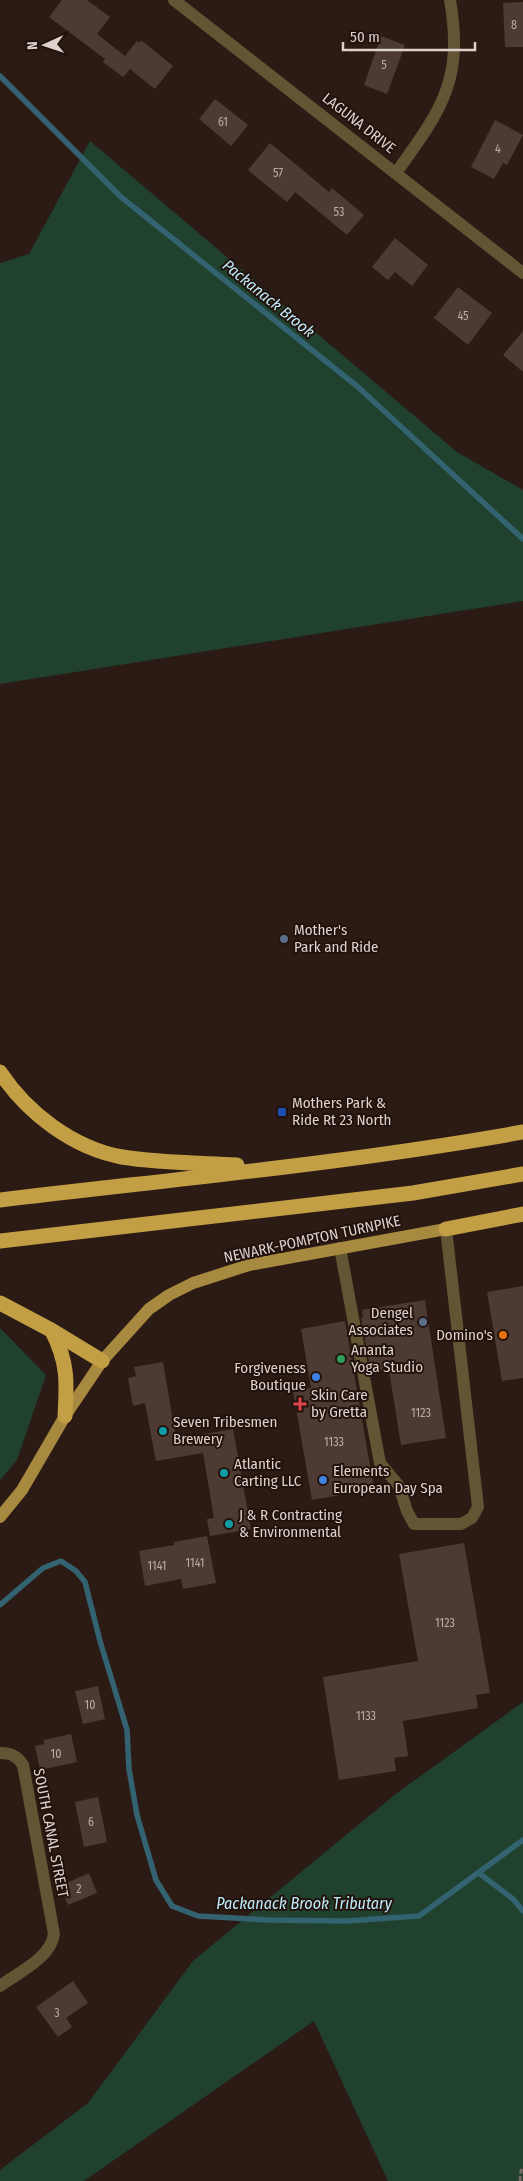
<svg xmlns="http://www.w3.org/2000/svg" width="523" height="2181" viewBox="0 0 523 2181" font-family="'Fira Sans Condensed',sans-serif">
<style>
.green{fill:#20412e}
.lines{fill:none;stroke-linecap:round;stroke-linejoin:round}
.stream{stroke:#336270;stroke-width:5.5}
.building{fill:#4d3a33}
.path{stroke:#786963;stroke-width:3;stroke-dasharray:5 2.5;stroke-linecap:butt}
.minor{stroke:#635534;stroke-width:12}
.major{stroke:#a78940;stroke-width:12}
.highway{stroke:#c29e44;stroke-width:15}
.service-dot{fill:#5c6f8a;stroke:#22120c;stroke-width:2}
.transit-dot{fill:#1a4fb4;stroke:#22120c;stroke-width:2}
.food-dot{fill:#e8710a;stroke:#22120c;stroke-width:2}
.leisure-dot{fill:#2e9e5b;stroke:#22120c;stroke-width:2}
.shop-dot{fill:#3f7fe0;stroke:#22120c;stroke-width:2}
.health-dot{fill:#e0444e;stroke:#22120c;stroke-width:2}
.culture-dot{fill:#0f9aa8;stroke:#22120c;stroke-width:2}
.labels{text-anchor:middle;stroke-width:4;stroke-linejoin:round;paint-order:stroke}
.number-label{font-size:12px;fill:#baaca6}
.street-label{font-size:15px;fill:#ded2cd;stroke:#22120c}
.poi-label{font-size:15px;fill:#ded2cd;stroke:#22120c;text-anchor:start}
.water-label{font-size:16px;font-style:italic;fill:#bdebfb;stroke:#22120c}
</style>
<rect width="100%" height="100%" fill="#2c1b15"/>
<g class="green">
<polygon points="90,141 457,452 523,490 523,601 0,684 0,263 29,254"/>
<polygon points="0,1328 46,1375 17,1460 0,1480"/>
<polygon points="523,1702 523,2181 388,2181 314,2021 84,2181 0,2181 0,2170 88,2103 193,1961 397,1793"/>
</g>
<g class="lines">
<g class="stream">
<polyline points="0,76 121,197 358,387 523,539"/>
<polyline points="0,1605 43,1568 61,1561 76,1571 85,1582 100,1641 127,1730 129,1769 137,1815 156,1880 172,1906 198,1916 267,1920 346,1921 419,1916 523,1840"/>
<polyline points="479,1873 513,1899 523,1911"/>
</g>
</g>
<g class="building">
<polygon points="62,0 87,0 110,17 97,34 125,56 137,41 140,43 141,40 173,66 155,89 130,69 123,77 103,62 105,59 49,17"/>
<polygon points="523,2 523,47 505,47 503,3"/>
<polygon points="381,36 405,45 387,94 364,85"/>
<polygon points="215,99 248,125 231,146 199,119"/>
<polygon points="495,120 523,135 507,165 503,163 494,179 471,167"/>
<polygon points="270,143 329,192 332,188 364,215 347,235 295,192 287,202 248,170"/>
<polygon points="395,238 428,265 412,286 395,272 388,280 372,267"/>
<polygon points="458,287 492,313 468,345 434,318"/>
<polygon points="523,331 523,372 503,355"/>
<polygon points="523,1286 523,1378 502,1381 487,1292"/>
<polygon points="425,1300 446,1438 401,1445 389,1370 371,1373 361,1318 363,1318 362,1310"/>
<polygon points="345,1321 374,1489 312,1500 293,1391 311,1388 301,1329"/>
<polygon points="163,1362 176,1439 233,1429 251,1529 210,1536 207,1519 214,1518 203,1453 156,1461 145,1403 133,1406 128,1378 136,1376 134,1367"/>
<polygon points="207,1536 216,1583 183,1589 181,1579 145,1586 139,1551 174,1545 174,1542"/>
<polygon points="464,1543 490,1693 476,1695 478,1708 403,1721 408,1756 394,1758 396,1771 339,1780 323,1677 418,1661 399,1554"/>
<polygon points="98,1686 105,1719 83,1724 75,1691"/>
<polygon points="71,1734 77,1762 40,1770 35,1746 44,1744 44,1740"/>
<polygon points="98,1797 107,1842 84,1847 75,1802"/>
<polygon points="89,1873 97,1893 68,1905 60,1886"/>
<polygon points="73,1981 88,2003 66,2018 72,2027 58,2037 36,2007"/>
</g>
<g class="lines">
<polyline class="path" points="520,2181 521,2171 523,2167"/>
<g class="minor">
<polyline points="174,0 523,273"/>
<path d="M 396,173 C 441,110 464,81 450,0"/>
<polyline points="340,1248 380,1463 399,1486 407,1511 414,1524 461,1524 472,1518 478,1507 446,1229"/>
<path d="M 0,1753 C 11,1753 17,1756 23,1765 L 54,1934 C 51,1958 19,1972 0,1986"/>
</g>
<polyline class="major" points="0,1517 22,1490 65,1416 102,1361 149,1309 169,1295 193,1283 249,1265 446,1229"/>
<g class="highway">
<path d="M 0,1072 C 27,1113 73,1148 122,1157 C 159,1163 199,1163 237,1165"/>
<path d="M 0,1200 C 175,1179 350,1163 523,1132"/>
<polyline points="446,1229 523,1214"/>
<polyline points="0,1241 413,1193 523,1174"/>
<polyline points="0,1303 51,1330 102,1361"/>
<path d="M 52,1331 C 68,1362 67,1382 65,1416"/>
</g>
</g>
<g class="service-dot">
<circle cx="284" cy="939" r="5"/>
<circle cx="423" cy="1322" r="5"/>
</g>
<rect class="transit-dot" x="277" y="1107" width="10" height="10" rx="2.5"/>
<circle class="food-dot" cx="503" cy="1335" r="5"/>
<circle class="leisure-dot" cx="341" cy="1359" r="5"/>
<g class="shop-dot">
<circle cx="316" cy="1377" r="5"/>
<circle cx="323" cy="1480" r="5"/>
</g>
<path class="health-dot" d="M297.5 1396.5h5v5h5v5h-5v5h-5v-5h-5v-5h5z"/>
<g class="culture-dot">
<circle cx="163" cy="1431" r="5"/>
<circle cx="224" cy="1473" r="5"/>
<circle cx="229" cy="1524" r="5"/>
</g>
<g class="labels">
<g class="number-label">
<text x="514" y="29">8</text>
<text x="384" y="69">5</text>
<text x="223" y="126">61</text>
<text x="498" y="153">4</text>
<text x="278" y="177">57</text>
<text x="339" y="216">53</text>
<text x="463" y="320">45</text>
<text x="421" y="1417">1123</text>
<text x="334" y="1446">1133</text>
<text x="195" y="1567">1141</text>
<text x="157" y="1570">1141</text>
<text x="445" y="1627">1123</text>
<text x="90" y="1709">10</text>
<text x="366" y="1720">1133</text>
<text x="56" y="1758">10</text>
<text x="91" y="1826">6</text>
<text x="79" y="1893">2</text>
<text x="57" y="2017">3</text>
</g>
<g class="street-label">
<text transform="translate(359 123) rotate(38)" y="5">LAGUNA DRIVE</text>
<text transform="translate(312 1239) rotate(-12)" y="5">NEWARK-POMPTON TURNPIKE</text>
<text transform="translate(51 1833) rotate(79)" y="5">SOUTH CANAL STREET</text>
</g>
<g class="poi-label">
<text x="294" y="935">Mother's<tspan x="294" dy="17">Park and Ride</tspan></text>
<text x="292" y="1108">Mothers Park &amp;<tspan x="292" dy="17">Ride Rt 23 North</tspan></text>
<text x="413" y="1318" text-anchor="end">Dengel<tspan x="413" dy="17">Associates</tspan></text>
<text x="493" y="1340" text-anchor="end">Domino's</text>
<text x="351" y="1355">Ananta<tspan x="351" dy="17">Yoga Studio</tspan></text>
<text x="306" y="1373" text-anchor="end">Forgiveness<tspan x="306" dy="17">Boutique</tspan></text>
<text x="311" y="1400">Skin Care<tspan x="311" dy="17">by Gretta</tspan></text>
<text x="173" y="1427">Seven Tribesmen<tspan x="173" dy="17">Brewery</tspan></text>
<text x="234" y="1469">Atlantic<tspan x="234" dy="17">Carting LLC</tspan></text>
<text x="333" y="1476">Elements<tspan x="333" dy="17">European Day Spa</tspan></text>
<text x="239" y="1520">J &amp; R Contracting<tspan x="239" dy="17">&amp; Environmental</tspan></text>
</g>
<g class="water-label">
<text transform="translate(269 298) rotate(39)" y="6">Packanack Brook</text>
<text x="304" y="1909">Packanack Brook Tributary</text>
</g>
</g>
<g transform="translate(45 45) rotate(267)" stroke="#22120c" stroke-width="4" paint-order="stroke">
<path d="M0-4L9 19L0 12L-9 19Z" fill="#ded2cd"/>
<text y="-8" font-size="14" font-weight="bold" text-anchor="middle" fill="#ded2cd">N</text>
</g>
<path d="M343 42v8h132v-8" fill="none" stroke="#ded2cd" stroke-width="2.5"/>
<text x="350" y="42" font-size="15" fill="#ded2cd" stroke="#22120c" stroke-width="4" paint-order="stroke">50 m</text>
</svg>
